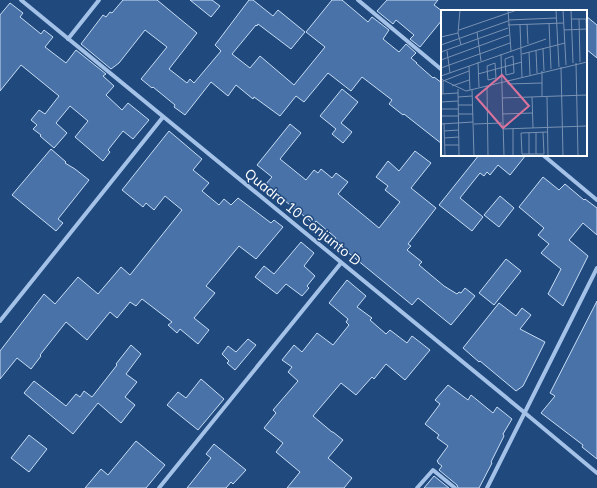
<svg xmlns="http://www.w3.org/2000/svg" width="597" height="488" viewBox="0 0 597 488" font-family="Mulish,sans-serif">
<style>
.building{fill:#4973a8;stroke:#c8ddf5}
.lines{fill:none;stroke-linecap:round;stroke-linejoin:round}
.street{stroke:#a4c2e7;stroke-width:4}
.labels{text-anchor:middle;stroke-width:3;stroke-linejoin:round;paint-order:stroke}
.street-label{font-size:14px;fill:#fff;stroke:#20497e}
.inset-road{fill:none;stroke:#7992b2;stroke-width:1}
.view{fill:#da749d;fill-opacity:0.15;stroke:#da749d;stroke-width:2}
.inset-edge{fill:none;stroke:#fff;stroke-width:2}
</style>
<rect width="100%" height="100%" fill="#20497e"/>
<g class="building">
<polygon points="123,0 157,0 197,33 169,69 187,83 190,79 194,83 221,51 215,45 249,0 253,0 273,16 278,10 305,32 291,49 258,24 257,26 256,25 232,54 250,68 260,56 294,85 325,47 306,32 332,0 342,0 368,22 372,17 389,30 383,39 399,52 406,44 416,53 411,58 417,63 416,63 433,78 434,77 442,83 442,144 404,114 403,115 389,104 392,100 362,77 351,91 328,73 304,102 296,96 280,116 254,97 253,99 236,85 228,96 211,82 185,115 174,107 175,105 153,87 152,88 141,79 167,47 145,30 119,63 111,69 81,44 103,15 106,17 110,12 112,13"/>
<polygon points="190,0 212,0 220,6 211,17"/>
<polygon points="387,0 438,0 434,5 442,11 442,20 420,47 410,39 414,35 396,20 393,24 377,11"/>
<polygon points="10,3 23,13 20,17 41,34 44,30 53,37 45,47 66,63 76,50 106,74 103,76 114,86 106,95 122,110 128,103 149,120 133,139 123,131 108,150 110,152 103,161 75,137 88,121 70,106 56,123 67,133 54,148 40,136 41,135 33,129 37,125 31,120 39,110 45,114 59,96 21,65 0,91 0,15"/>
<polygon points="586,16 597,25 597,58 586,49"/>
<polygon points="342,89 358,102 341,123 352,132 343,143 332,134 336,129 320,116"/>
<polygon points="290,124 301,133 280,159 306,180 314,170 318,173 321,169 332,178 336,173 348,182 338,194 379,228 400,202 385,190 388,186 376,177 388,161 399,171 415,151 431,163 411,188 436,208 408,244 411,246 407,250 422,262 419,265 444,286 457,294 459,292 461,293 465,288 475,296 451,325 418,298 412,305 334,241 336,238 316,221 314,224 265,185 272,177 257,165"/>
<polygon points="169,131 202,159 193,170 209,183 202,191 219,205 224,199 231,205 238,198 271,223 274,220 283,227 256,259 239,246 206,286 215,293 194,318 209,330 198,344 180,329 177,333 168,325 172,322 142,299 136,306 130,302 117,318 110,312 87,340 66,322 40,355 41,356 31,369 17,358 0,379 0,351 44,294 55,304 78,277 98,294 121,267 130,275 182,210 165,196 154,210 146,203 143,207 122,190"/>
<polygon points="51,149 66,162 65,163 75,169 89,180 58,219 63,223 56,231 12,195"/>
<polygon points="479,155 526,155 510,175 498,165 490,175 487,172 484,176 480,173 460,198 483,217 472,231 439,205"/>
<polygon points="543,177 559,190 565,184 584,200 585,199 597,208 597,235 583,223 569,240 588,256 563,306 548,294 561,269 541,253 549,244 538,235 544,228 519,207"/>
<polygon points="500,196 514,208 499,227 484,215"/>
<polygon points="301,242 314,253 304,266 315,276 307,286 309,288 302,296 286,284 277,294 255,277 264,266 274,274"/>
<polygon points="506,259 521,271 494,305 479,293"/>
<polygon points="347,280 366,296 357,307 372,318 370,320 386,334 390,330 407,343 412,336 430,350 405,380 386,364 374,379 372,377 356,395 341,383 313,416 332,432 333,432 343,440 328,458 352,478 344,488 287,488 300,472 276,452 283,443 264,428 276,413 273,410 298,381 288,372 292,367 282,360 294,345 302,352 317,333 333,345 349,325 346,322 348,319 329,303"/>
<polygon points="597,301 597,459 582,447 583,445 541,413 555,396 550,393"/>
<polygon points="499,303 516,316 522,308 531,315 520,329 545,342 523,386 516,391 480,361 479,362 463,348"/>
<polygon points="248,339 256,345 235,370 227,363 229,361 222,354 228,346 236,352"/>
<polygon points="131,345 141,354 126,374 137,382 125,397 135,405 121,423 98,403 73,434 24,393 34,381 66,406 76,394 80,397 84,391 92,397 117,365 116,364"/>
<polygon points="201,379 224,399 198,430 167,405 178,392 186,398"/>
<polygon points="448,385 468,400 471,395 493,413 497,407 512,419 503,434 504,436 491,462 492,463 479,488 458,488 457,485 439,470 442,466 438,463 438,462 437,461 448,446 437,438 439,435 425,424 440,404 435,400"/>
<polygon points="29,435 47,449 29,472 11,458"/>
<polygon points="136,441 165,465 146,488 85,488 101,469 108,475"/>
<polygon points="214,444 246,470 233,484 231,482 226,488 187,488 211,458 206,454"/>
<polygon points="434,476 449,488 424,488"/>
</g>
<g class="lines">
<g class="street">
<polyline points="21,0 525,413 597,473"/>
<polyline points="358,0 442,70"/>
<polyline points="68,39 99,0"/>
<polyline points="543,155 597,200"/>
<polyline points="0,321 163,117"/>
<polyline points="159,488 341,263"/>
<polyline points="417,488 433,470 455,488"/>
<polyline points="487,488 597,268"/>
</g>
</g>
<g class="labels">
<g class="street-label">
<text transform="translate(303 217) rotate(39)" y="5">Quadra 10 Conjunto D</text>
</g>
</g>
<g transform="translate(441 10)">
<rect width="146" height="146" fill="#20497e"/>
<path class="inset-road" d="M 19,0 L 17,23 L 20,35M 67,0 L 70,41M 115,0 L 118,57M 122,0 L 125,55M 130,0 L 132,53M 130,9 L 145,9M 138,9 L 139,52M 145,9 L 146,39M 67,10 L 115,8M 108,13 L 110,59M 86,14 L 87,34M 67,15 L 123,13M 79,15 L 81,67M 18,20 L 76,0M 123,20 L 146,19M 36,22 L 40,51M 0,27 L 17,23M 0,35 L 67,11M 102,39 L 103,61M 6,41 L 9,63M 95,41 L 96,63M 0,42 L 67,18M 88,42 L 89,65M 60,44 L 63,146M 81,44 L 124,33M 72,46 L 73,63 L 65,65 L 64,49 ZM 0,50 L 68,25M 37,52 L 38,77M 54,53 L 55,68 L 47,70 L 46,56 ZM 135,53 L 137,146M 28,56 L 29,80M 120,57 L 122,146M 0,58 L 69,33M 101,61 L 101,86M 37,64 L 81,52M 0,66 L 105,29M 0,69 L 25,81 L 146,52M 67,70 L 67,74 L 101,73M 11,76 L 28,70M 46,76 L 47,146M 17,79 L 18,146M 31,79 L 33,146M 0,84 L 17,83M 2,84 L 2,71 L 28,61M 17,87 L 31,86M 91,87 L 92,118M 106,87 L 107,146M 61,88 L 146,85M 0,92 L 17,91M 17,95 L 32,95M 0,99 L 17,99M 17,104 L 32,104M 61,104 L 92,103M 0,106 L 17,106M 3,113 L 4,146M 0,114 L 32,112M 33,114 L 61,113M 72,118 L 72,146M 62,119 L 146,116M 3,121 L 18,120M 102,122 L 103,144 L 81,144 L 80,123 L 107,122M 88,123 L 88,144M 95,123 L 95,144M 3,128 L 18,127M 4,135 L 18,135"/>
<path class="view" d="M 61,65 L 88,96 L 62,118 L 35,87 Z"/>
<rect width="146" height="146" class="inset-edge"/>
</g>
</svg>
